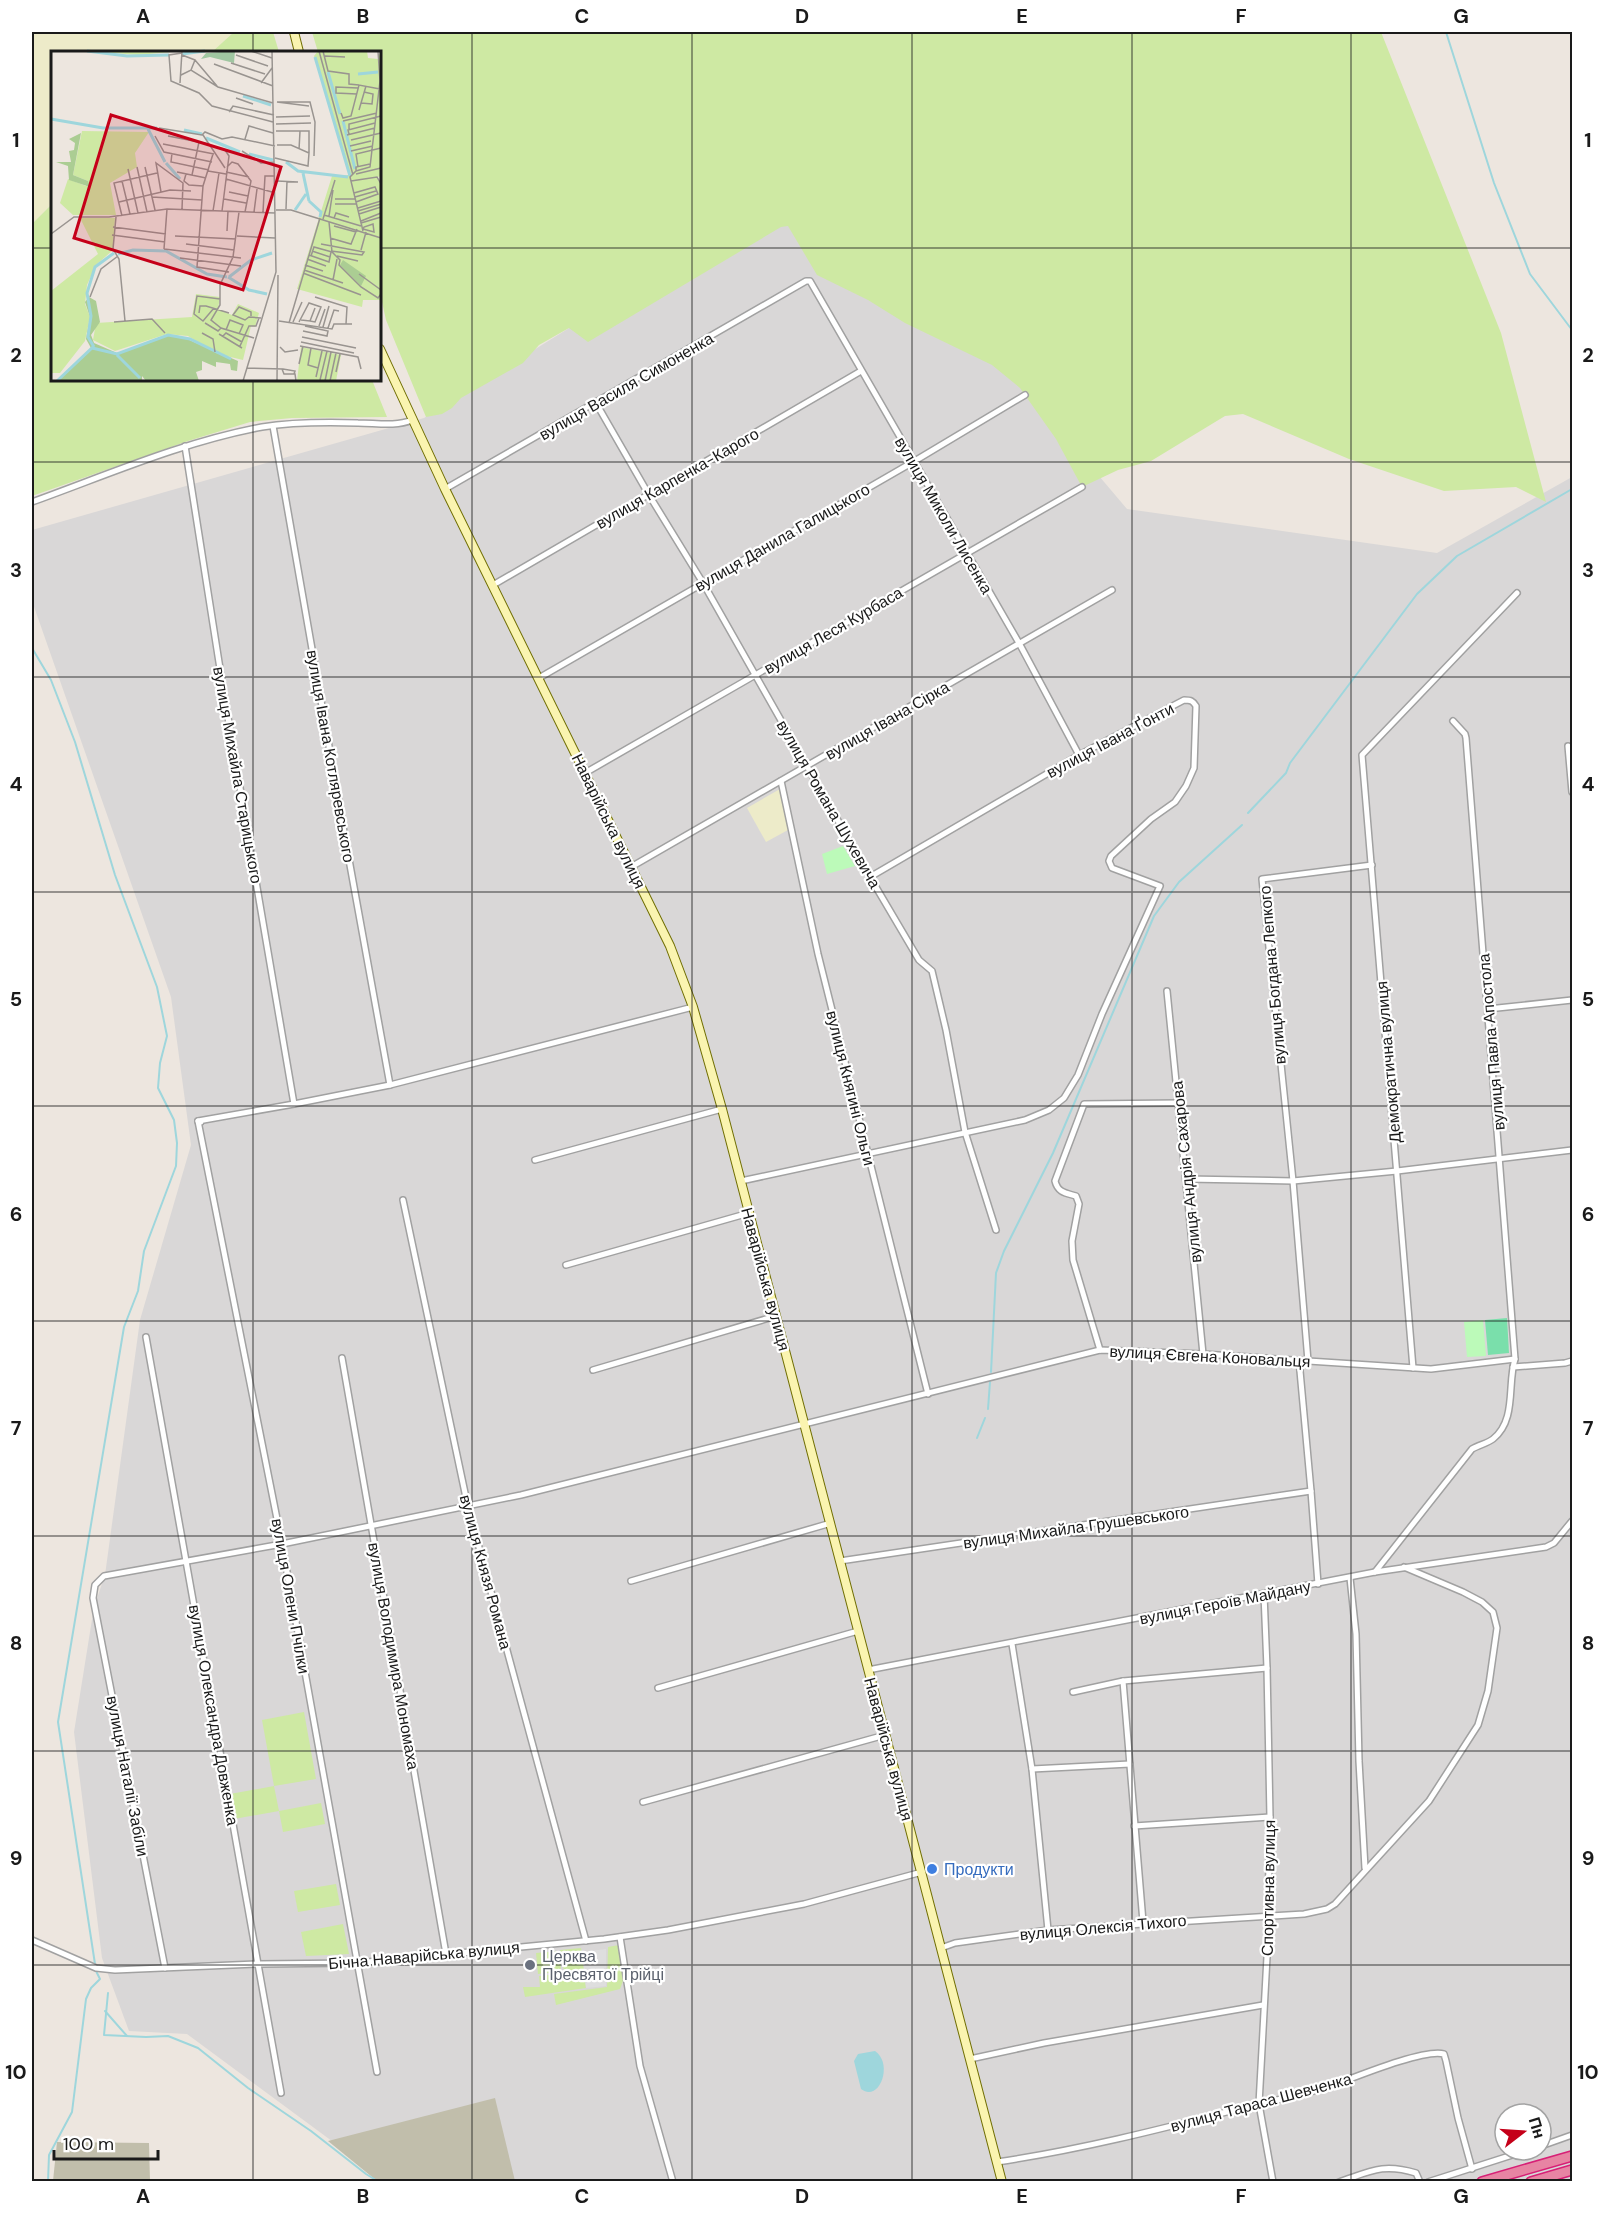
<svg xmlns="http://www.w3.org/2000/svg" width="1604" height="2213" viewBox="0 0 1604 2213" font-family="'DM Sans',sans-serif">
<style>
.residential{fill:#d9d7d7;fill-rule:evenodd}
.construction{fill:#c1beab}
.farmland{fill:#edebc9}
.grass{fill:#cee9a3}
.park{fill:#bcfab9}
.pitch{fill:#7adfab}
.parking{fill:#dedede}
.water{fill:#9ed6dc}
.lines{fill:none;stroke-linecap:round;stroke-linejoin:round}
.stream{stroke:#9ed6dc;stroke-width:2}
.street-casing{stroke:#a1a1a1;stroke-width:8}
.secondary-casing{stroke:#706e03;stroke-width:10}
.highway-casing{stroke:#d72076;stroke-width:12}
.street{stroke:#fff;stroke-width:5}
.secondary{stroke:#faf4b0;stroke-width:8}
.highway{stroke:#e784a3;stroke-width:9}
.grid{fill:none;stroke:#1a1a1a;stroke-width:1.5;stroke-opacity:0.55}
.shop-dot{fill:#3f7fe0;stroke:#fff;stroke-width:2}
.worship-dot{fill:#6b7280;stroke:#fff;stroke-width:2}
.labels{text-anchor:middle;stroke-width:4.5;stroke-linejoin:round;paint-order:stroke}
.street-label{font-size:16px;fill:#1a1a1a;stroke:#fff}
.shop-label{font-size:16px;fill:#366cbe;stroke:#fff;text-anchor:start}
.worship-label{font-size:16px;fill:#5b616d;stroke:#fff;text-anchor:start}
.inset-river{fill:none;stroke:#9ed6dc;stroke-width:3}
.inset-road{fill:none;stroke:#999490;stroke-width:1.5}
.view{fill:#c50019;fill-opacity:0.15;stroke:#c50019;stroke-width:3}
.inset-edge{fill:none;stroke:#1a1a1a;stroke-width:3}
.neatline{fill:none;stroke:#1a1a1a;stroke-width:2}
.grid-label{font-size:20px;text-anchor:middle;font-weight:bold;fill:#1a1a1a}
</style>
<rect width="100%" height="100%" fill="#ede6df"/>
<path class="residential" d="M 769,204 L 988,345 L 1127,509 L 1437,553 L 1572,477 L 1572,2181 L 386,2181 L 187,2034 L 129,2031 L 102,1958 L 74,1732 L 94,1607 L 105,1575 L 140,1320 L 191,1145 L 171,997 L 32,601 L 32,530 L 424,418 ZM 1505,2114 L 1541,2114 L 1541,2150 L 1505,2150 Z"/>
<g class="construction">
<polygon points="495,2098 515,2181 377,2181 328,2141"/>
<polygon points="57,2142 149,2143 150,2181 53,2181"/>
</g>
<g class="farmland">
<polygon points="32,32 234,32 212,52 52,52 52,204 32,224"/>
<polygon points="780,789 788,830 766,842 747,808"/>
</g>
<g class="grass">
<polygon points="234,32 273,32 279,52 212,52"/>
<polygon points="312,32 1381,32 1501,333 1546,502 1516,487 1444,491 1349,459 1243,414 1225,416 1151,461 1118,470 1082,487 1056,439 1020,388 992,365 905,323 868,300 817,275 788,226 781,227 588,342 569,328 539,345 523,363 461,398 452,408 442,414 426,417 386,320 380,293 380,52 318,52"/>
<polygon points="52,204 52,380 372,380 387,417 292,418 250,422 188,441 32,496 32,224"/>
<polygon points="304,1712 316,1779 274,1786 279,1811 321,1803 325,1824 283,1832 279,1811 234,1819 230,1794 274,1786 262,1720"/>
<polygon points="336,1884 340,1905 298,1912 294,1891"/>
<polygon points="343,1924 349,1954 306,1956 301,1932"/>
<polygon points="619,1945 623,1981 620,1989 556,2005 554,1994 607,1987 608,1947"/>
<polygon points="581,1948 584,1969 567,1971 563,1968 560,1950"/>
<polygon points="558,1951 561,1968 558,1972 538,1974 536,1953"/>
<polygon points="584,1971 586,1988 525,1997 523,1987 540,1987 539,1976 558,1974 561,1976 566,1976 567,1973"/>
</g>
<g class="park">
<polygon points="843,846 855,866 827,874 822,854"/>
<polygon points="1483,1320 1486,1356 1467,1357 1464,1322"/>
</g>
<polygon class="pitch" points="1507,1318 1509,1353 1488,1355 1485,1320"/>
<polygon class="parking" points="606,1949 606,1986 586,1988 582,1952"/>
<path class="water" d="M 875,2051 C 894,2064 879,2103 861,2089 L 854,2061 L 858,2054 Z"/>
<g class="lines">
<g class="stream">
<polyline points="1446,32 1494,183 1530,274 1572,330"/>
<polyline points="32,648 51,680 75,742 115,875 157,987 167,1036 160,1063 158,1088 174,1120 177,1143 176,1166 144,1251 138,1291 124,1327 58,1722 95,1964"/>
<polyline points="1248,813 1286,773 1290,763 1417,594 1457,556 1572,489"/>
<polyline points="991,1372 996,1273 1004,1251 1053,1153 1154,916 1179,882 1242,825"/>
<polyline points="988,1409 990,1382"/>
<polyline points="977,1438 985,1418"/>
<polyline points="108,1993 104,2035 146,2037 168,2036 198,2048 248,2088 311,2131 366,2174 379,2182"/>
<polyline points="105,2011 127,2036"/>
<polyline points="48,2182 49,2155 72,2112 86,1999 91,1988 100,1979 96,1971"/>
</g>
<defs>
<g id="street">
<polyline points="596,403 649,495 703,583 870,877 919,960 932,971 946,1030 965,1132 996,1230"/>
<polyline points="273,426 344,832 390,1085"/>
<polyline points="185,446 224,694 294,1104"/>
<polyline points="445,489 806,281 810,281 1019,643 1079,755"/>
<path d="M 32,502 C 107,475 182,442 262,427 C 293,422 326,422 358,423 C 376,423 395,427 412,420"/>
<polyline points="493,585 861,371"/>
<polyline points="539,678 913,462 1025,395"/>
<polyline points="1568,746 1572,792"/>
<polyline points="585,773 1082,487"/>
<polyline points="781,781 818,954 928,1394"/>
<polyline points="631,867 1112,590"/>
<polyline points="1167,991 1203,1354"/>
<polyline points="1488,1009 1572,1000"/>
<polyline points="198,1121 282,1544 377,2072"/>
<polyline points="201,1122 198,1121 294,1104 390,1085 693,1007"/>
<polyline points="535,1160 722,1109"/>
<polyline points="1187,1179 1293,1181 1397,1171 1572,1150"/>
<path d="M 741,1181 L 1025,1120 L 1049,1110 L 1064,1098 L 1078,1075 L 1102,1014 L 1160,886 L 1112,868 L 1109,861 L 1111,856 L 1151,819 L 1175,802 L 1186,786 L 1194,768 L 1196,706 C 1193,701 1191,700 1184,700 L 1079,755 L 870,877"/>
<polyline points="403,1200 468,1507 586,1941"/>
<polyline points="566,1265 749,1213"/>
<polyline points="146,1337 281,2093"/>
<path d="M 1100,1350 L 1073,1260 L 1072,1241 L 1079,1204 L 1076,1196 C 1066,1193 1058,1193 1055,1181 L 1084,1104 L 1179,1103"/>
<polyline points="342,1358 446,1954"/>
<polyline points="1299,1360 1311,1491 1318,1584"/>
<polyline points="1308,1361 1293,1181 1262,879 1372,865"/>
<polyline points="1513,1367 1565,1363 1572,1361"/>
<polyline points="1413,1368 1362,755 1517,593"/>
<polyline points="593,1370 776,1316"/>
<polyline points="840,1561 1311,1491"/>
<path d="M 1375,1572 L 1472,1449 C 1479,1445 1488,1443 1493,1439 C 1517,1420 1507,1384 1515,1359 L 1466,738 L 1465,734 L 1453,721"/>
<polyline points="1350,1578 1356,1634 1359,1761 1365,1868"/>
<polyline points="631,1581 831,1523"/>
<polyline points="1264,1594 1267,1668 1270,1817 1267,1957 1259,2104 1273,2182"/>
<polyline points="1012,1644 1032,1769 1048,1930"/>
<polyline points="868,1670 1375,1572 1546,1547 1554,1543 1572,1521"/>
<polyline points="1123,1681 1143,1922"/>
<polyline points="658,1688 858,1631"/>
<polyline points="1073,1692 1123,1681 1267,1668"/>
<polyline points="1032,1769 1130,1764"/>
<polyline points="643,1802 885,1735"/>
<polyline points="1134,1826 1270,1817"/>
<polyline points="620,1937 640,2066 673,2182"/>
<polyline points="32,1940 96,1968 115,1970 258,1964 357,1963 604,1939 668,1930 804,1904 922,1872"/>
<polyline points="941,1948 955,1943 1048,1930 1304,1914 1327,1909 1335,1904 1429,1801 1478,1725 1488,1691 1497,1628 1493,1612 1482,1602 1463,1592 1404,1567"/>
<polyline points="165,1968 93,1598 95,1585 104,1576 282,1544 521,1495 1100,1350 1203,1354 1431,1369 1515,1359"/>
<polyline points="970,2059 1044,2043 1263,2005"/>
<polyline points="1541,2146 1572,2135"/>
<path d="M 997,2162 C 1078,2150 1158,2130 1238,2109 C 1269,2101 1300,2096 1331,2086 C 1353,2078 1425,2048 1444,2054 L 1446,2061 L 1458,2118 L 1472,2169"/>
<path d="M 1339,2182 C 1371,2171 1383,2163 1416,2173 L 1420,2182"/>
<polyline points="1428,2182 1528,2150"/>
</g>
<g id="secondary">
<polyline points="294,32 299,52"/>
<polyline points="380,349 445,489 670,946 693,1007 722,1109 1002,2182"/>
</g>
<g id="highway">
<polyline points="1482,2182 1572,2156"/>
<polyline points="1531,2182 1572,2170"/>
</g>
</defs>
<use href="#street" class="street-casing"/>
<use href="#secondary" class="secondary-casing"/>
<use href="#highway" class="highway-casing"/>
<use href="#street" class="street"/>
<use href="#secondary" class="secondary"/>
<use href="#highway" class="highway"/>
</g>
<path class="grid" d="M 253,32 L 253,52M 472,32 L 472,2182M 692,32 L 692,2182M 912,32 L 912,2182M 1132,32 L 1132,2182M 1351,32 L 1351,2182M 32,248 L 52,248M 380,248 L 1572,248M 253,380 L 253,2182M 32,462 L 1572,462M 32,677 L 1572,677M 32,892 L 1572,892M 32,1106 L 1572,1106M 32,1321 L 1572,1321M 32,1536 L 1572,1536M 32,1751 L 1572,1751M 32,1965 L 1572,1965"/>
<circle class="shop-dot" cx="932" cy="1869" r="6"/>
<circle class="worship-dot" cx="530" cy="1965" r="6"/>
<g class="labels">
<g class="street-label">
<text transform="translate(626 386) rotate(-30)" y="6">вулиця Василя Симоненка</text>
<text transform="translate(677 478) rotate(-30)" y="6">вулиця Карпенка-Карого</text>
<text transform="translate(944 515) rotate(60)" y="6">вулиця Миколи Лисенка</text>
<text transform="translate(782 537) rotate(-30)" y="6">вулиця Данила Галицького</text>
<text transform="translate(833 630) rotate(-30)" y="6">вулиця Леся Курбаса</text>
<text transform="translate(887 720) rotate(-30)" y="6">вулиця Івана Сірка</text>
<text transform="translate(1110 740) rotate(-28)" y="6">вулиця Івана Ґонти</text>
<text transform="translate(331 756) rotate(80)" y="6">вулиця Івана Котляревського</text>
<text transform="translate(238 775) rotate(80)" y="6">вулиця Михайла Старицького</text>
<text transform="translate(829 804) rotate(60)" y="6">вулиця Романа Шухевича</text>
<text transform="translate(609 821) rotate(64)" y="6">Наварійська вулиця</text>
<text transform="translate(1272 975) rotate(-95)" y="6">вулиця Богдана Лепкого</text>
<text transform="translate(1491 1042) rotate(-95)" y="6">вулиця Павла Апостола</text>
<text transform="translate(1388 1062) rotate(-95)" y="6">Демократична вулиця</text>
<text transform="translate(851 1088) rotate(76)" y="6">вулиця Княгині Ольги</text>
<text transform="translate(1186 1172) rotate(-96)" y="6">вулиця Андрія Сахарова</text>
<text transform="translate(766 1279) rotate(75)" y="6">Наварійська вулиця</text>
<text transform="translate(1210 1356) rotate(3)" y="6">вулиця Євгена Коновальця</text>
<text transform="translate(1076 1527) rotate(-8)" y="6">вулиця Михайла Грушевського</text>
<text transform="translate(486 1572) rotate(75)" y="6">вулиця Князя Романа</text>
<text transform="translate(291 1596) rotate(80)" y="6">вулиця Олени Пчілки</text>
<text transform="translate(1225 1602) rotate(-11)" y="6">вулиця Героїв Майдану</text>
<text transform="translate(394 1656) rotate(80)" y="6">вулиця Володимира Мономаха</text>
<text transform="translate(214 1715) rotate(80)" y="6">вулиця Олександра Довженка</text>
<text transform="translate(889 1749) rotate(75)" y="6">Наварійська вулиця</text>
<text transform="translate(128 1776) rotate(79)" y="6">вулиця Наталії Забіли</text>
<text transform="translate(1268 1888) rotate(-89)" y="6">Спортивна вулиця</text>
<text transform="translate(1103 1927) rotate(-5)" y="6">вулиця Олексія Тихого</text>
<text transform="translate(424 1955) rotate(-5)" y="6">Бічна Наварійська вулиця</text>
<text transform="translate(1261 2102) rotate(-15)" y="6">вулиця Тараса Шевченка</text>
</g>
<g class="shop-label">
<text x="944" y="1875">Продукти</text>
</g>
<g class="worship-label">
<text x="542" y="1962">Церква<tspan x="542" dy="18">Пресвятої Трійці</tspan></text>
</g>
</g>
<g transform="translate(51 51)">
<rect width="330" height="330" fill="#ede6df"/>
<path d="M 39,0 L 131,0 L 87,4 ZM 267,0 L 316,0 L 317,7 L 327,8 L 330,0 L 330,125 L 327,126 L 330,134 L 330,249 L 312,249 L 311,256 L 246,238 L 281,125 L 298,124 L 263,5 ZM 31,80 L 98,81 L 84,102 L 86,116 L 59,132 L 65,164 L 22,164 L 9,152 L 17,128 L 35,135 L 37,130 L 22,124 ZM 29,167 L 64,167 L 62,199 L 45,214 L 36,234 L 34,253 L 39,266 L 34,290 L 9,322 L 0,322 L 0,240 L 47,203 ZM 145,243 L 169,246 L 167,258 L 181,264 L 187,253 L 208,262 L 204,276 L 200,275 L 192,309 L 167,303 L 137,285 L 116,283 L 64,300 L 42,289 L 45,272 L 141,266 ZM 250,296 L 290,304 L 285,330 L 246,330 Z" fill="#cee9a3"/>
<path d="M 30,82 L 22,124 L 37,130 L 39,136 L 18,129 L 17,115 L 5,111 L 20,111 L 18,100 L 23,99 L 24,92 L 18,88 ZM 292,209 L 315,225 L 310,235 L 289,214 ZM 38,246 L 45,250 L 49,271 L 40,284 L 43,292 L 66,302 L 117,284 L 129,285 L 187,310 L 186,320 L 180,319 L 179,313 L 165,311 L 165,316 L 151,310 L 151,319 L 145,321 L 148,330 L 95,330 L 91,325 L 91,330 L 6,330 L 40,297 L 35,288 L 39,266 L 34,251 Z" fill="#abcd93"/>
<path d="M 184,0 L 183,12 L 159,6 L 150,8 L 155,2 Z" fill="#a0c6a1"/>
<path class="inset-river" d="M 36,0 L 76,5 L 118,4M 131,3 L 154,0M 264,6 L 299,125M 277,21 L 289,63M 307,23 L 327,21M 192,45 L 220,54M 0,68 L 52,77 L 106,77M 292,70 L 304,118M 97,78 L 114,111M 133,79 L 151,83M 155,87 L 189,101M 198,103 L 222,109M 235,111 L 247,120 L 297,126M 115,112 L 129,128M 252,122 L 258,150M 258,150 L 270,161 L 269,166M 244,159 L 255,143M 67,203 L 82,199 L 115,200 L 156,223 L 176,226M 177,226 L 198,239 L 216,243M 178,226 L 200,209 L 221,202M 43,296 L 37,286 L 40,265 L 36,242 L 44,216 L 63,202M 66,304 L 89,327M 6,330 L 41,297 L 66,303 L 117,284 L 139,288 L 180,308"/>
<path class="inset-road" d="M 200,0 L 221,7M 268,0 L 302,124M 272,0 L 277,20 L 298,23 L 298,33 L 308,34M 131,2 L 118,4 L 120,30 L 148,42 L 161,55 L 222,71M 131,4 L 144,9 L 140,19M 185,4 L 217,15M 274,5 L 294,6M 144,9 L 166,35M 180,12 L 214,23M 163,13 L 222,35M 130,24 L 140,19 L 167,36 L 222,52M 129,32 L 131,0M 210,32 L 221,17M 306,43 L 285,42 L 285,36 L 307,37M 185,47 L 202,53M 226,51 L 259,51 L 264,71 L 263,105M 226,51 L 258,55M 310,52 L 321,53 L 322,43 L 313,41M 308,59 L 315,35M 178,61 L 182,55 L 223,64M 290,62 L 292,67 L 300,65 L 308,34 L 329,38M 225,66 L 259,65M 292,70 L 326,62M 225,73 L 260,72M 108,77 L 151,84 L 154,81 L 171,88 L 181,86 L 224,95M 298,78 L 298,73 L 330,65M 225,80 L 258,80 L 258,102M 298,83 L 297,79 L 324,72M 152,84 L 174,117M 296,84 L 324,77M 104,85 L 113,101 L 161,111M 117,85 L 158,93M 194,88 L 198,75 L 222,82M 300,89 L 330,82M 112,93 L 163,103M 299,95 L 320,90M 248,99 L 249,80M 191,100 L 210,112 L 223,111M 300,100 L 322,95M 121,102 L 120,111 L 158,119M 162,103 L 152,135 L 146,216 L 178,221M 224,107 L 257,115 L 258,102 L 240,94 L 226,94M 86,116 L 96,161M 94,116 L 104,159M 176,116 L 181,111 L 187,113 L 200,130 L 194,161M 307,116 L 305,103 L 330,97M 77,118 L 87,162M 157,120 L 175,123M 305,120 L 305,116 L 319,113M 126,121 L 155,127M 175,121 L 198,126M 135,123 L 133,130 L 138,134 L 152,135M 305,123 L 330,117M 141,124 L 148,91M 175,128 L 221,141M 71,130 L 79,163M 226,130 L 247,131M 300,130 L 326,126 L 330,133M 110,141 L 105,112 L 132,132 L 131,158M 178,141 L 197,145M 303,142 L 324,136 L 327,143 L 305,151M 101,146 L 151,149M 304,146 L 325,140M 173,148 L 195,152M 284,148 L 304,148M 68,151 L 119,139 L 140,140M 284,153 L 306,153M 307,157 L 330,150M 235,158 L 236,130M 225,159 L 240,159 L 330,187M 162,160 L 168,122M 171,160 L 178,105 L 174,99M 307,160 L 330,153M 188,161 L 182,206 L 169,234 L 169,254 L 160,269 L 170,277 L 203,287M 203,161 L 206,138M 212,161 L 214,125 L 224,125M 308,163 L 330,156M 273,164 L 310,175M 71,165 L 63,132 L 106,122M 278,165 L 282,139M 65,166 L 62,198 L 68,208 L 74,270M 283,167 L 285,162 L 298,166M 272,168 L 284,129M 310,170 L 330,162M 278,171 L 281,201 L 289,209 L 288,214 L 310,236 L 327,247 L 330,243M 310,172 L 330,166M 283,175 L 305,181M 62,176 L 115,183M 312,178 L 313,176 L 322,173 L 323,181 L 312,178M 176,180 L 177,160M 312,180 L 299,126 L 305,120 L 319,116 L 329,30 L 327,0M 0,183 L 23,166 L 58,166 L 116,158 L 224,162M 61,184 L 114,191M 124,185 L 185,188M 186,185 L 224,187M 279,187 L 300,193 L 306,178M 135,193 L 183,199M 270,193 L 313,201 L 311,204 L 280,200M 113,198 L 190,207M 113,198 L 116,158M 310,199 L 315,181M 261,200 L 279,206M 258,204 L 278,211 L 280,201M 260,205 L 263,196 L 281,201M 286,205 L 307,210M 129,207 L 190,215M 256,208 L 275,215M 254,214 L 272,220M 253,219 L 292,232M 252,222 L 310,244M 308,223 L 330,239M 282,229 L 286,208M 39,246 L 50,218 L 67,205M 264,246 L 296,256 L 295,273M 163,257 L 152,270 L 143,263 L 146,245 L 169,248M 185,260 L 182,264 L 194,269 L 198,266 L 210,267M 185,260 L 188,256 L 200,261 L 200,265M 148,262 L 149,255 L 155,255 L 178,262M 250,269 L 259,270 L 264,257M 228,270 L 281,278 L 283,273 L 301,273M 63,271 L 101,268 L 114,282M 242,271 L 251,251M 248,271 L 258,252 L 270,256 L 264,271 L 259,270M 154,272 L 167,280 L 170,277M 238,272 L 269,167M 268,275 L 274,258M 272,276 L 278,255M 277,277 L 283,259 L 288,260M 175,279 L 179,269 L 192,274 L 188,283M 252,280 L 276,285 L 277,280 L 254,275M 151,282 L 162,288 L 164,301M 168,283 L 191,297M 172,285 L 175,282 L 191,291M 251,286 L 305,297M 250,291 L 303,302M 189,295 L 198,275 L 205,275 L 208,267M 249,295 L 307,306 L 310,318M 229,296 L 234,301 L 247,299M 260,297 L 257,314 L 267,317M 248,313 L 252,295M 196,317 L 232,318 L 244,320 L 243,323M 231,318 L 233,323 L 244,323 L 245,330M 285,321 L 289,303M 265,326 L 271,300M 269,329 L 276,300M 192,330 L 225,221 L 221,0M 226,330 L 227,224M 274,330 L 280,301M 279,330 L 285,302"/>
<path class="view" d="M 60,64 L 230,116 L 192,239 L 23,187 Z"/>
<rect width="330" height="330" class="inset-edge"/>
</g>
<rect width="1604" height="2213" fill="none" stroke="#ffffff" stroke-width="66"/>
<g transform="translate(1523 2132) rotate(73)"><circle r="28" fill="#ffffff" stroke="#a3a3a3" stroke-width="1.5"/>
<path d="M0-4.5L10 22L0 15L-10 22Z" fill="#c50019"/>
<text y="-9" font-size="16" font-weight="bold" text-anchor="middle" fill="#1a1a1a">Пн</text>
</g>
<path d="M54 2150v9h104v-9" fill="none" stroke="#1a1a1a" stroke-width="3"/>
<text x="63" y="2150" font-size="18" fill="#1a1a1a" stroke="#ffffff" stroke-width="4.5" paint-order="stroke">100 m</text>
<rect x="33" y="33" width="1538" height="2147" class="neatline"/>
<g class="grid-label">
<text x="143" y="23">A</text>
<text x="363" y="23">B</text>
<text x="582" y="23">C</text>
<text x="802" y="23">D</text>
<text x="1022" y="23">E</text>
<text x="1241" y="23">F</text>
<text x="1461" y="23">G</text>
<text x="16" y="147">1</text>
<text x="1588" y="147">1</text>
<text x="16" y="362">2</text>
<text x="1588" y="362">2</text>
<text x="16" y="577">3</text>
<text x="1588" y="577">3</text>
<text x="16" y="791">4</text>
<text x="1588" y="791">4</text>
<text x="16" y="1006">5</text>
<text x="1588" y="1006">5</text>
<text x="16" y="1221">6</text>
<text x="1588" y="1221">6</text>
<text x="16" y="1435">7</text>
<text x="1588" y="1435">7</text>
<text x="16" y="1650">8</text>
<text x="1588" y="1650">8</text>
<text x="16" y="1865">9</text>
<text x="1588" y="1865">9</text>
<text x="16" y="2079">10</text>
<text x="1588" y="2079">10</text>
<text x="143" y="2203">A</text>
<text x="363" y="2203">B</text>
<text x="582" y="2203">C</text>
<text x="802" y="2203">D</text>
<text x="1022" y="2203">E</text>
<text x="1241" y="2203">F</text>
<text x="1461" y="2203">G</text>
</g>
</svg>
